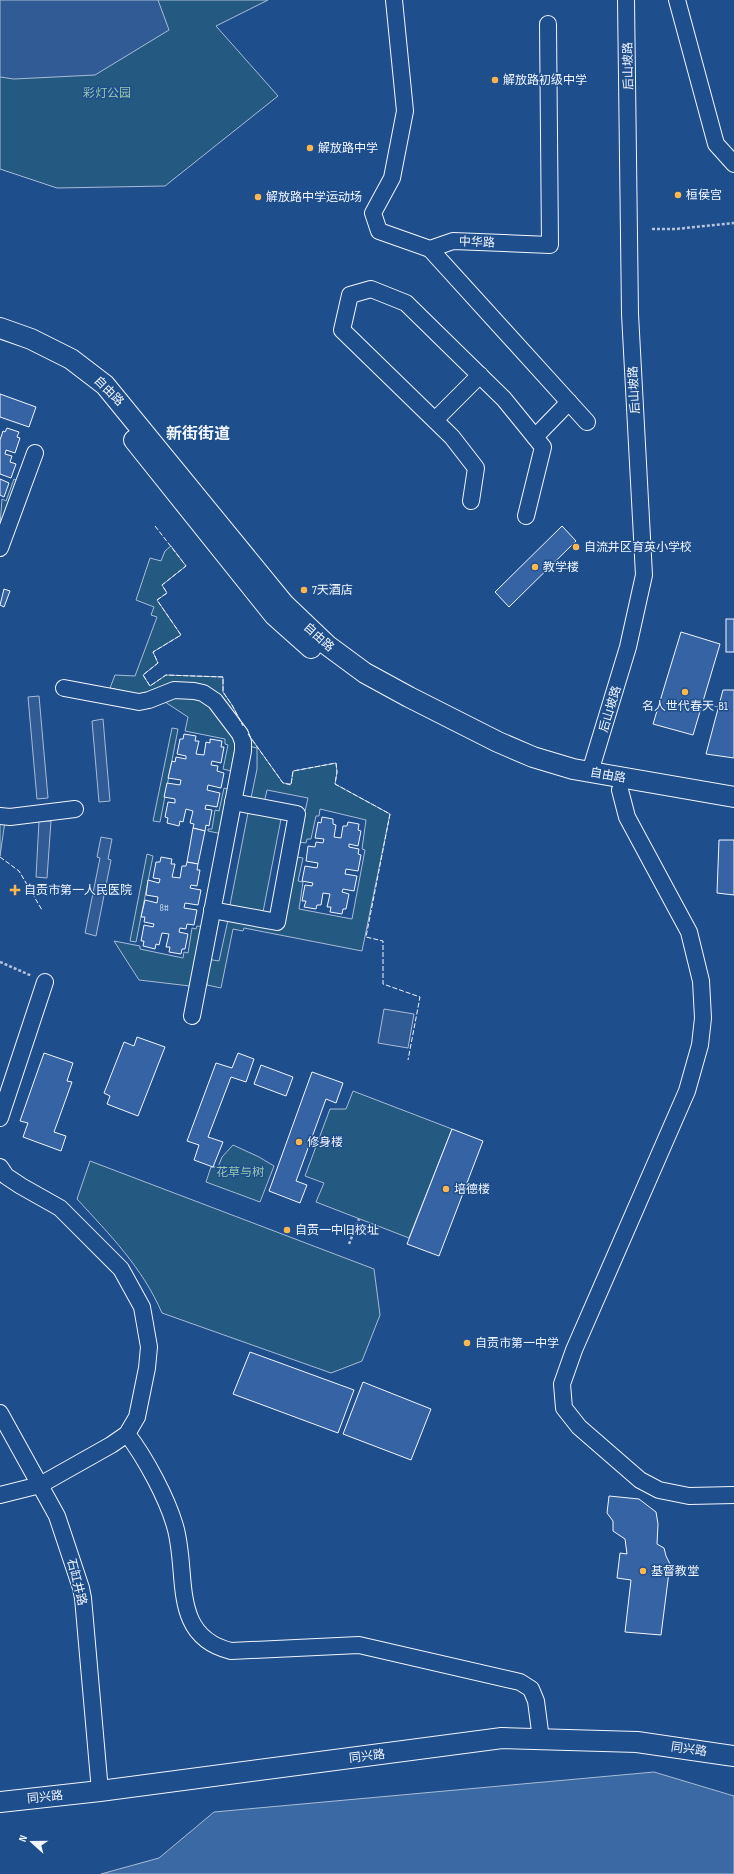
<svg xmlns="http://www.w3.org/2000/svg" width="734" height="1874" viewBox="0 0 734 1874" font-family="'Sofia Sans Condensed','Noto Sans SC',sans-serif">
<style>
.green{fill:#245a82;stroke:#a8bbd7}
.parking{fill:#305b95;stroke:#a8bbd7}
.water{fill:#3b69a3;stroke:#a8bbd7}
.building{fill:#3563a3;stroke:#f2f6ff}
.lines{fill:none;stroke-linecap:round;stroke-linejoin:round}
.minor-casing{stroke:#f2f6ff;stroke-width:18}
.major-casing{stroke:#f2f6ff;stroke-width:22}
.path{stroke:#b3c4dc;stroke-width:2.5;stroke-dasharray:3 2;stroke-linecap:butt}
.minor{stroke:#1f4e8c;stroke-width:16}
.major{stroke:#1f4e8c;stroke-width:20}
.fence{stroke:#f2f6ff;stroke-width:1;stroke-dasharray:5 2;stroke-linecap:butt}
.poi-dot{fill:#ffb74d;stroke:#1f4e8c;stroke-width:1.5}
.labels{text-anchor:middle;stroke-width:3;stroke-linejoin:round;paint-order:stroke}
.number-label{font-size:10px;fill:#c3d1e8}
.street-label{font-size:12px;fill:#f2f6ff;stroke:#1f4e8c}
.poi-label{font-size:12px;fill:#f2f6ff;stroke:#1f4e8c;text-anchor:start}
.park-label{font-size:12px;fill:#97c8a6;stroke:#1f4e8c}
.district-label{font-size:16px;font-weight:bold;fill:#f2f6ff;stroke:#1f4e8c}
</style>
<rect width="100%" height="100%" fill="#1f4e8c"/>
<g class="green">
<polygon points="0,0 268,0 216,26 278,96 165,186 57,188 0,169"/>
<polygon points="14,479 20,482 0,525 2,499 6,501"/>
<polygon points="171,546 186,566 162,585 167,593 157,600 181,635 153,652 158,663 143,675 150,686 166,675 223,677 223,692 232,705 246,731 283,783 291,784 293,771 336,763 337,772 335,784 390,814 362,951 244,928 243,931 233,929 221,988 207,985 207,959 219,961 228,920 282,927 296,857 303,858 298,881 303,882 299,909 352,919 365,850 362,849 366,820 320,809 319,816 316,816 311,839 307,839 306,843 298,842 308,798 267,790 264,803 251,798 257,769 257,748 248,746 213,692 141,695 110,688 115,675 135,676 157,617 151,615 154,607 136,600 150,558 161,561 165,551"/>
<polygon points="203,697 234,733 236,744 232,764 236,766 235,772 223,769 228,745 225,744 225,739 185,731 188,717 165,702 165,698"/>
<polygon points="172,728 178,729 160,822 153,821"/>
<polygon points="224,788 231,790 222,834 208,831 208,829 212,829 215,810 219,811"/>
<polygon points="248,813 276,816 281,819 263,912 234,908 230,905"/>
<polygon points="0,820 5,821 0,856"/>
<polygon points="147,854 153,856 136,942 130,941"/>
<polygon points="197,926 205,927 190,986 139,980 114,941 140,946 140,949 183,958 184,952 188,953 192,928 196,929"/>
<polygon points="353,1091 452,1129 409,1238 316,1202 324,1183 305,1176 330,1109 346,1109"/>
<polygon points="233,1145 259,1157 274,1166 260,1202 206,1182 211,1167 218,1167 222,1157"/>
<path d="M 90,1161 L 374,1269 L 380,1315 L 362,1361 L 331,1373 L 162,1313 C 142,1267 110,1235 77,1199 Z"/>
</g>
<g class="parking">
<polygon points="0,0 158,0 169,30 95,75 14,79 0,77"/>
<polygon points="39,696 48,798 37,799 28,697"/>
<polygon points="103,719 110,801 99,802 92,721"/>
<polygon points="39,821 51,821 47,878 36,877"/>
<polygon points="101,837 112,839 108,859 111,860 96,936 85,933 100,858 97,857"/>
<polygon points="384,1009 414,1014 408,1048 378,1043"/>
</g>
<polygon class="water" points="654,1772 734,1796 734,1874 101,1874 159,1858 214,1812"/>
<g class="building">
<polygon points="0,394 36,407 29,427 0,417"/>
<polygon points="7,428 19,432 17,437 20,438 15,453 6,450 5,454 12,456 10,462 16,464 11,478 0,474 0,440 3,431 5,432"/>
<polygon points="0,479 9,483 4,497 0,495"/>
<polygon points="562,526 576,541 509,607 495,592"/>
<polygon points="4,589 10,591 4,607 0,605"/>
<rect x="726" y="619" width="8" height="33"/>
<polygon points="681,632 720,644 693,735 653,724"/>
<polygon points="723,690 734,690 734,758 706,754"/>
<polygon points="184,734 196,736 195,741 199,741 196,754 204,755 206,742 210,743 210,739 222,741 221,747 224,747 221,763 212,761 211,765 218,766 217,771 224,773 221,788 208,785 207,790 220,793 217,807 206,805 205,809 212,810 209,826 206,825 205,831 193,828 194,824 190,823 193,811 186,809 183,822 180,821 179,826 167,823 168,818 165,817 168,802 175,803 175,799 164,797 167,783 180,785 181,780 168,778 172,761 175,762 176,757 186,759 186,756 177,754 180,739 183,739"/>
<polygon points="322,817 333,819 333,824 336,825 334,837 341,838 343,826 347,826 348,822 359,824 358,830 361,831 358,846 349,844 349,847 359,849 358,854 361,855 358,871 346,869 345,874 357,876 354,891 343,889 342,892 349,894 346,909 343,909 342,914 330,912 331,907 327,907 330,894 323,893 321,905 317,905 316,909 304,907 306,901 302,901 305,885 312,886 313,883 302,881 305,866 317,868 318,863 306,861 308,846 315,847 316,842 323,843 324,839 315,838 318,822 321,823"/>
<polygon points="193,828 205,831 198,864 187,862"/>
<polygon points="719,840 734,840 734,895 717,893"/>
<polygon points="161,857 172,859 171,864 175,864 172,877 180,878 182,866 186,866 187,862 198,864 197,870 200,870 197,886 191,885 190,888 201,890 198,905 185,903 184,908 197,910 194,925 187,924 186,929 180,928 179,932 188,934 185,949 182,949 181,954 169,952 170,947 166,947 169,934 162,933 159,945 156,944 155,949 143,946 144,941 141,941 144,925 153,927 154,924 144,922 145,917 141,917 145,900 157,903 158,897 146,895 148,880 159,883 160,879 153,878 156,862 160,862"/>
<polygon points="137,1037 165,1047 138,1116 107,1104 110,1096 104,1093 124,1042 134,1046"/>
<polygon points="44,1053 73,1063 67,1081 72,1082 54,1132 66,1136 61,1151 23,1137 28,1123 20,1121"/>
<polygon points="238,1053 254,1059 246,1082 231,1077 208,1137 223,1142 213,1167 194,1160 199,1145 187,1141 216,1063 232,1068"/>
<polygon points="261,1065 293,1077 286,1096 254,1084"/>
<polygon points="312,1072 343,1083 336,1103 326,1099 296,1181 307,1185 300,1203 269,1191"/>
<polygon points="452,1129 483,1141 439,1256 407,1244"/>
<polygon points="250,1352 354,1390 338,1433 233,1394"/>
<polygon points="363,1382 431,1409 411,1460 343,1434"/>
<polygon points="609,1496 639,1499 656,1512 658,1524 657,1544 664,1548 666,1556 670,1564 661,1635 625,1632 631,1580 617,1578 620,1553 627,1554 625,1539 613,1531 613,1521 607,1513"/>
</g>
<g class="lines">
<defs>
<g id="minor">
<polyline points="394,0 405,111 392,178 373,213 379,231 430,249 453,241 550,245 548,24"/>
<polyline points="677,0 716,144 734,164"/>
<polyline points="430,249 587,422"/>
<polyline points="435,420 480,375"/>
<polyline points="535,437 569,402"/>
<polyline points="471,501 476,468 452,437 342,330 350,295 371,289 406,303 504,399 543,447 526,516"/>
<polyline points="0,548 35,453"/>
<polyline points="64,688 139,702 149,700 174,690 194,691 203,693 215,701 240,734 243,742 243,751 192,1016"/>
<polyline points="590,772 628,647 644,575 630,314 626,0"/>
<polyline points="620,790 627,817 689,932 701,981 703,1018 700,1045 687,1091 574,1350 562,1384 564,1408 579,1427 640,1480 659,1490 689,1496 734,1495"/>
<polyline points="0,816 10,817 75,809"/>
<polyline points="212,910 277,922 297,814 233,802"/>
<polyline points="0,1118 45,982"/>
<polyline points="0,1167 6,1176 21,1186 60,1208 121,1269 142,1307 149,1347 147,1368 137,1417 127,1434 111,1445 40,1485 0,1495"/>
<polyline points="0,1413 57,1516 81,1588 83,1598 100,1791"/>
<path d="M 127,1434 C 145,1457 167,1498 175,1526 C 189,1573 169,1636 231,1651 L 359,1645 L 520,1682 L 531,1689 L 536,1701 L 541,1739"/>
</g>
<g id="major">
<polyline points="0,328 31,339 71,359 105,385 284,604 327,645 365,673 409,697 498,742 533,757 573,769 734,797"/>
<polyline points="134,440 274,615 311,648"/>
<polyline points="0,1802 100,1791 502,1738 637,1742 734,1756"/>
</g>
</defs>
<use href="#minor" class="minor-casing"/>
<use href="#major" class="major-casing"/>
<g class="path">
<polyline points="652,229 676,229 734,223"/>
<polyline points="0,962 32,976"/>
<polyline points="349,1244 359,1219"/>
</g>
<use href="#minor" class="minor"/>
<use href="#major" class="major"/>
<g class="fence">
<polyline points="155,526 186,566 162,585 167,593 157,600 181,635 153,652 158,663 143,675 150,686 166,675 223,677 223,692 232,705 243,726"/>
<polyline points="248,734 283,783 291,785 293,771 336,763 337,772 335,784 390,814 366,937 383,941 383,984 420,997 408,1060"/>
<polyline points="0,857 19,871 42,910"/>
</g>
</g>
<g class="poi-dot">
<circle cx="495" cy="80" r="4"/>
<circle cx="310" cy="148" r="4"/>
<circle cx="678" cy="195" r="4"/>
<circle cx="258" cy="197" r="4"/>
<circle cx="576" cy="547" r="4"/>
<circle cx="535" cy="567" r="4"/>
<circle cx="304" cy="590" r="4"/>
<circle cx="685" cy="692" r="4"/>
<path d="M13 884h4v4h4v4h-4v4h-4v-4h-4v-4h4z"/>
<circle cx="299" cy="1142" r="4"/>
<circle cx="446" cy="1189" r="4"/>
<circle cx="287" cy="1230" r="4"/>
<circle cx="467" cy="1343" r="4"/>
<circle cx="643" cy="1571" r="4"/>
</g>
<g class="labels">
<g class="number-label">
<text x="164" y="911">8#</text>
</g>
<g class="street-label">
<text transform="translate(628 66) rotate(-91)" y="4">后山坡路</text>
<text transform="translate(477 242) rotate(2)" y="4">中华路</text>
<text transform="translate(634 390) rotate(-93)" y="4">后山坡路</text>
<text transform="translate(109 391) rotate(45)" y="4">自由路</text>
<text transform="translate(319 637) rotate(42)" y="4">自由路</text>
<text transform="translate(610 709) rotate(-73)" y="4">后山坡路</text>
<text transform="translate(608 775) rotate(10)" y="4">自由路</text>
<text transform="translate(77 1582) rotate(76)" y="4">石缸井路</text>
<text transform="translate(689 1749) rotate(8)" y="4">同兴路</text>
<text transform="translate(367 1756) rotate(-7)" y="4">同兴路</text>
<text transform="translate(45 1797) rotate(-6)" y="4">同兴路</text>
</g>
<g class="poi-label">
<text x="503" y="84">解放路初级中学</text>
<text x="318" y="152">解放路中学</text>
<text x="686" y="199">桓侯宫</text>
<text x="266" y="201">解放路中学运动场</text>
<text x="584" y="551">自流井区育英小学校</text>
<text x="543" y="571">教学楼</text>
<text x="312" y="594">7天酒店</text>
<text x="685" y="710" text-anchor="middle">名人世代春天-B1</text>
<text x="24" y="894">自贡市第一人民医院</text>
<text x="307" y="1146">修身楼</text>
<text x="454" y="1193">培德楼</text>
<text x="295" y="1234">自贡一中旧校址</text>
<text x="475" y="1347">自贡市第一中学</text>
<text x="651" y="1575">基督教堂</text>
</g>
<g class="park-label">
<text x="107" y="97">彩灯公园</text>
<text x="240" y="1176">花草与树</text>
</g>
<g class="district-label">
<text x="198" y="439">新街街道</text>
</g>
</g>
<g transform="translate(32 1842) rotate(291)" stroke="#1f4e8c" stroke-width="3" paint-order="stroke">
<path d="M0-3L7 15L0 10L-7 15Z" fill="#f2f6ff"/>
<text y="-6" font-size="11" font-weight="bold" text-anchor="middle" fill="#f2f6ff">N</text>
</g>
</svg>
